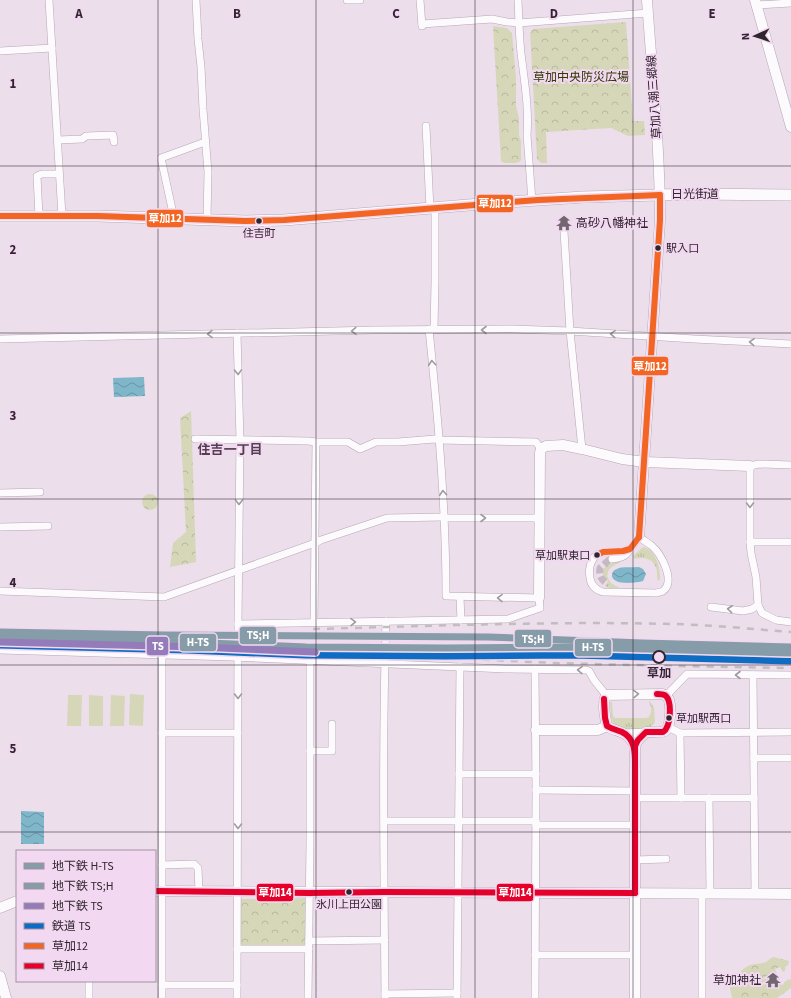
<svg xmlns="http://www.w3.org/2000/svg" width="791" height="998" viewBox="0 0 791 998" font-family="'Source Sans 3','Noto Sans JP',sans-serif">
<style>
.grass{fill:url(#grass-tufts)}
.forest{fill:url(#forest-crowns)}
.pitch{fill:#d6d7b9}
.water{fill:url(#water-waves)}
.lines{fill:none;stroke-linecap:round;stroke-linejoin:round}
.street-tunnel{stroke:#c6b9c5;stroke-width:7;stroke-dasharray:7 3.5;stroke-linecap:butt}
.street-casing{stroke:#b4a9b3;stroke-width:8}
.secondary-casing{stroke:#b4a9b3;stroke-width:11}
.primary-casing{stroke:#b4a9b3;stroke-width:12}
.street{stroke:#fcfafc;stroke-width:7}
.secondary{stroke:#fcfafc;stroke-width:10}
.primary{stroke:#fcfafc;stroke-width:11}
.rail{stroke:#c1bec0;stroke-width:2.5;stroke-dasharray:7 7;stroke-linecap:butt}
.bus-1-casing{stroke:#f2d8f0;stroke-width:9}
.bus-2-casing{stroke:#f2d8f0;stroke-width:9}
.bus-1{stroke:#f26522;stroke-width:6}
.bus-2{stroke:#e4002b;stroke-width:6}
.rail-1-casing{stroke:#f2d8f0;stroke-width:10}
.rail-1{stroke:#0f6cc3;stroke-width:7}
.metro-1-casing{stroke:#f2d8f0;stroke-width:10}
.metro-2-casing{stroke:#f2d8f0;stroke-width:10}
.metro-3-casing{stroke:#f2d8f0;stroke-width:10}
.metro-1{stroke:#869ca8;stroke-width:7}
.metro-2{stroke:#869ca8;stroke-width:7}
.metro-3{stroke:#937cb9;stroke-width:7}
.oneway{stroke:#a09ba0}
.grid{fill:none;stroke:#30262f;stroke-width:1;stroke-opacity:0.55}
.bus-dot{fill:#30262f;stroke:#f2d8f0;stroke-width:1.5}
.stop-dot{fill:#f2d8f0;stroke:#30262f;stroke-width:2}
.labels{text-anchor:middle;stroke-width:4;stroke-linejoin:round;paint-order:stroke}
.bus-label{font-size:11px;fill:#30262f;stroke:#f2d8f0}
.park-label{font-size:12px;fill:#313804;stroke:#f2d8f0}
.street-label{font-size:12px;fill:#30262f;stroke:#f2d8f0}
.poi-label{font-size:12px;fill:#30262f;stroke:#f2d8f0;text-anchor:start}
.stop-label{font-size:12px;font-weight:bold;fill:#30262f;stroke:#f2d8f0}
.neighbourhood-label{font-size:13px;font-weight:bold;fill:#543f52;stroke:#f2d8f0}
.grid-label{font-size:13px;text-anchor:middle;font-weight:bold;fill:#30262f;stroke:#f2d8f0;stroke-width:4;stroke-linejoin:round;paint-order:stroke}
.line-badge{stroke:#f2d8f0;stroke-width:1.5}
.badge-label{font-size:11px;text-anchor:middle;font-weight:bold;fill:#fff}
</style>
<defs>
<pattern id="grass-tufts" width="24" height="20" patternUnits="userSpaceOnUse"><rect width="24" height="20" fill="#d6d7b9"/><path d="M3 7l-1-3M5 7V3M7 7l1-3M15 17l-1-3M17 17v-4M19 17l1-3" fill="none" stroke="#b8b89f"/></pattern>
<pattern id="forest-crowns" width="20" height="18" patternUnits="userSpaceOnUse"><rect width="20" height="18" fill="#d6d7b9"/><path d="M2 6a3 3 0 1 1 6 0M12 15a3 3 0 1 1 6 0" fill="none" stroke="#b8b89f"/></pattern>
<pattern id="water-waves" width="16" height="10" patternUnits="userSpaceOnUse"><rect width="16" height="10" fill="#80b6ca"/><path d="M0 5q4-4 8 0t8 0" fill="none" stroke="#6994a4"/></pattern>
</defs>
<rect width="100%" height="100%" fill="#ecdeeb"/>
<g class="grass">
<path d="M 643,547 C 656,550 660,567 660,579 L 658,581 C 657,578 657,575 657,571 C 655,559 645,556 634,559 L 633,556 Z"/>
<path d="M 614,562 L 620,562 L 620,563 C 604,567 603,582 619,587 L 618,588 L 609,588 L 605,586 L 608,581 C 598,572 603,567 614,562 Z"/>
<path d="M 650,701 L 654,708 L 655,722 L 650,727 C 639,730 615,733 611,718 C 610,713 611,707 610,702 L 612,702 L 613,716 L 615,718 L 646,718 L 649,717 C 652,711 652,708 649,702 Z"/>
</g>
<g class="forest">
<polygon points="626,22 633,121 644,121 645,135 628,136 611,128 546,132 547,163 541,163 537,159 530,32 533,29"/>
<polygon points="493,26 507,28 512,33 516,78 516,106 519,118 519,135 521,141 521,160 519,162 515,163 504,163 501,161"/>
<polygon points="191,411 196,562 170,567 173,543 186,532 180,418"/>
<circle cx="150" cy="502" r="8"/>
<polygon points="305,898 305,944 303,946 244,946 241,945 241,899"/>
<path d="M 774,957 L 789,961 L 788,965 L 785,967 L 785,971 L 783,972 L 780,967 L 775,969 L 781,985 L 787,980 L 791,979 L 791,988 L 777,998 L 732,998 L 730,988 C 735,979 740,969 750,965 C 755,963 761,964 766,962 C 769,960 770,958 774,957 Z"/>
</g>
<g class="pitch">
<polygon points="130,694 144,695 143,726 129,725"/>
<polygon points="68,695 82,695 81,726 67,726"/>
<polygon points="89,695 103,696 103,726 89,726"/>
<polygon points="111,695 125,696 124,726 110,726"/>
</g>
<g class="water">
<polygon points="144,377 145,396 114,397 113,378"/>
<path d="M 639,567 L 643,569 L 646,574 L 643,581 C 636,583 610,586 612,574 C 613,571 614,570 617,569 C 622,566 633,568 639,567 Z"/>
<polygon points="21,811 44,812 44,844 21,844"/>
</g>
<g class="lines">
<path class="street-tunnel" d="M 605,582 C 600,578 599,574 600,568 L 609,560 L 612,559"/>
<defs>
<g id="street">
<polyline points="49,0 62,216"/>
<polyline points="196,0 198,39 201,67 203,109 208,172 207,219"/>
<polyline points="347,0 360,0"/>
<polyline points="420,0 422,26"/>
<path d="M 518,0 C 519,20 519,41 522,61 C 525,85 529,111 527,135 L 532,201"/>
<polyline points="756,5 791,3"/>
<polyline points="422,24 492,19 507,22 519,23 648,13"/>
<polyline points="0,51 52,48"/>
<polyline points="426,126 430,209"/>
<polyline points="58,140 82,139 86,136 113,135 114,142"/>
<polyline points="39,216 37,176 42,174 59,174"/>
<polyline points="174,218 161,158 205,142"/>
<polyline points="564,231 570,331 582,449"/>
<polyline points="434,329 435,282 435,208"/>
<polyline points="237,333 240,440 238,624 237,998"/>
<polyline points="0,339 374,330 512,329 570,331 694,339 791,344"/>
<polyline points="195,439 308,441 316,442 348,442 360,449 376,442 398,442 435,439 438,440 536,442 541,449"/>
<polyline points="0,493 40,492"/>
<polyline points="444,518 539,518"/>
<polyline points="0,527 48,526"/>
<path d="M 639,537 C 643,540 648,543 652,546 C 661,554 676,581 663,591 C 662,592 658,592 657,593 L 603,592 C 596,590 591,586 590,578 C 589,572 589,568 591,563 C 599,543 617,558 629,549 C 633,547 636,541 639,537 Z"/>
<polyline points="750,542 791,542"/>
<path d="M 612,559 C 620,558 626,557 630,549"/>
<polyline points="0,591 164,597 315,543 321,540 387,518 444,517"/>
<polyline points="460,597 461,620"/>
<polyline points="758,605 762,613 776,620 791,622"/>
<polyline points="711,607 743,611 752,609 758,605 756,577 751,553 750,542 750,466 759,464 791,465"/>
<polyline points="314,622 316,442"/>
<path d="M 238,624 L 508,619 L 540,608 L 539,598 L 446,596 C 446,507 438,418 429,329"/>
<polyline points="0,650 232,657 506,669 586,670 589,671 594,680 606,695"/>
<polyline points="753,675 755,894"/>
<polyline points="666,696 687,674 791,675"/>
<polyline points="668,727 680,733 791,732"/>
<polyline points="162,733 238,733"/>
<polyline points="624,733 646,732"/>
<polyline points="680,733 681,798"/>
<polyline points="310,751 332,751 332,724"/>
<polyline points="754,758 791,758"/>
<polyline points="459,774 536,774"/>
<polyline points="536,790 635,791"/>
<polyline points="635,798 754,798"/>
<polyline points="709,798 710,894"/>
<polyline points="384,821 536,821"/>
<polyline points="536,825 634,825"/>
<polyline points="634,860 666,859"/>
<polyline points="162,865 194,864 198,868 199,891"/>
<polyline points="702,894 702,998"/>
<polyline points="309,941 385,940"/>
<polyline points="237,949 309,949"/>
<polyline points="535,955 635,955"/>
<polyline points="162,985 237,985"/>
<polyline points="385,994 457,993"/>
<polyline points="89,998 89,981"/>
<polyline points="162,998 162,655"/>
<polyline points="308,998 310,842 310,661"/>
<path d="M 385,998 C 384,872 382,747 386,621"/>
<polyline points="457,998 460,667"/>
<polyline points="535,998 536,790 535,669"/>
</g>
<g id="secondary">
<polyline points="755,0 791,127"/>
<path d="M 639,537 L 660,220 C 660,147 652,73 647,0"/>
<polyline points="539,598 540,453 541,449 546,446 563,445 582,449 622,459 645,462 750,466"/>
<polyline points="536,730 598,730 607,726"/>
<polyline points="155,891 791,894"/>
<polyline points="0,908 17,901"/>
<polyline points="0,976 6,998"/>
<path d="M 635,998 L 635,746 L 638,740 L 646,732 C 651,732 660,733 665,731 C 671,727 671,706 669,700 C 668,697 665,695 662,694 L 606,695 C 602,704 605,717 607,726 C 612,730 618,730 623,733 C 629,735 632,741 635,746"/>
</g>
<polyline id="primary" points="0,216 98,216 245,221 284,220 493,203 583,197 696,194 791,195"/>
</defs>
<use href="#street" class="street-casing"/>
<use href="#secondary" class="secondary-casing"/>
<use href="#primary" class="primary-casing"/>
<use href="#street" class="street"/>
<use href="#secondary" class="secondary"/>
<use href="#primary" class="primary"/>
<g class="rail">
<path d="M 313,629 C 433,626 553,621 673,624 C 712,625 752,629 791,632"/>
<polyline points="315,652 554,663 673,666 791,668"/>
</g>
<defs>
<g id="bus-1">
<polyline points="0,216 98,216 245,221 284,220 538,200 660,195"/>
<polyline points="639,537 660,220 660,195"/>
<polyline points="597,555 603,552 623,551 630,549 639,537"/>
</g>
<g id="bus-2">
<path d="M 604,699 L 605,718 L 607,726 C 612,729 617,730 622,732 C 636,739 635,754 635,768"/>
<polyline points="155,891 309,893 384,892 635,893"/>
<path d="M 635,893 L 635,746 L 638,740 L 646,732 L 663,732 C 671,727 672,702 666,696 C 664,694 660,694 657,694"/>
</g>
</defs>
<use href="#bus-1" class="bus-1-casing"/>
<use href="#bus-2" class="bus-2-casing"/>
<use href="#bus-1" class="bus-1"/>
<use href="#bus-2" class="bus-2"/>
<defs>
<polyline id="rail-1" points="0,645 187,650 306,655 445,656 574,655 791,661"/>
</defs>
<use href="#rail-1" class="rail-1-casing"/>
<use href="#rail-1" class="rail-1"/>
<defs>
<polyline id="metro-1" points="0,637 187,642 306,647 445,648 574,647 791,653"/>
<polyline id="metro-2" points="0,632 165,635 488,637 642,643 791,647"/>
<polyline id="metro-3" points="0,642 198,647 315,652"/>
</defs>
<use href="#metro-1" class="metro-1-casing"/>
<use href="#metro-2" class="metro-2-casing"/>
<use href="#metro-3" class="metro-3-casing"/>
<use href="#metro-1" class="metro-1"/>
<use href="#metro-2" class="metro-2"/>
<use href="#metro-3" class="metro-3"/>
</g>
<defs><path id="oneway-chevron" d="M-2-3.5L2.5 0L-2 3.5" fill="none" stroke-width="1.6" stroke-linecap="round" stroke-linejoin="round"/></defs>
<g class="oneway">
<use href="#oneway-chevron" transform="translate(484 330) rotate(180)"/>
<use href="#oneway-chevron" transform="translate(354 331) rotate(178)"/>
<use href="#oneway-chevron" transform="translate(210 334) rotate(179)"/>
<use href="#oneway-chevron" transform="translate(613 334) rotate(-177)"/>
<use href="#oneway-chevron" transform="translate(752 342) rotate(-177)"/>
<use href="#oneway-chevron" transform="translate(432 363) rotate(-95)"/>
<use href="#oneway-chevron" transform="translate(238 372) rotate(88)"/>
<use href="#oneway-chevron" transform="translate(443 493) rotate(-94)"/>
<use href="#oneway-chevron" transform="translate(239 502) rotate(90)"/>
<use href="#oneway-chevron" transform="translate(750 505) rotate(90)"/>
<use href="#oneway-chevron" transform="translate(483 518)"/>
<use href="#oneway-chevron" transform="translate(500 598) rotate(-179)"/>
<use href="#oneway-chevron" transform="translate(730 609) rotate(-174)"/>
<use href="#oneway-chevron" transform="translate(353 622) rotate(-1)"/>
<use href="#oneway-chevron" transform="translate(580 670) rotate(-178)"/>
<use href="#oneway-chevron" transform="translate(738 675) rotate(-180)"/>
<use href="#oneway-chevron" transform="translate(636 694) rotate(-1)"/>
<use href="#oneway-chevron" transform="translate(238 696) rotate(90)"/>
<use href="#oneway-chevron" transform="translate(238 826) rotate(90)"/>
</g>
<path class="grid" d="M 158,0 L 158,998M 316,0 L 316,998M 475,0 L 475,998M 633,0 L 633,998M 0,166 L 791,166M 0,333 L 791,333M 0,499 L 791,499M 0,665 L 791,665M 0,832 L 791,832"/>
<defs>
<symbol id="temple-bare" viewBox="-9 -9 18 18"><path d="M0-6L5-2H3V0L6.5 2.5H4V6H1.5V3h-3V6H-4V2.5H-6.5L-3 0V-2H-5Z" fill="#726671" stroke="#f2d8f0" stroke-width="2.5" paint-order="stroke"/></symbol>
</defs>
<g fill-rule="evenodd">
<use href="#temple-bare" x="553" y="212" width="22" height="22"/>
<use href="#temple-bare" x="762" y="969" width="22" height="22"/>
</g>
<g class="bus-dot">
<circle cx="259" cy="221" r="3.5"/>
<circle cx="658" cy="248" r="3.5"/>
<circle cx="597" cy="555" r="3.5"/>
<circle cx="669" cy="718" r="3.5"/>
<circle cx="349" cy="892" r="3.5"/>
</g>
<circle class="stop-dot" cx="659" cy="657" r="6"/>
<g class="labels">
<g class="bus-label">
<text x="259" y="237">住吉町</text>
<text x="666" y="252" text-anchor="start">駅入口</text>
<text x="590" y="559" text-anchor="end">草加駅東口</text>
<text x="676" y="722" text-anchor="start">草加駅西口</text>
<text x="349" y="908">氷川上田公園</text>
</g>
<g class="park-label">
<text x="581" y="81">草加中央防災広場</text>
</g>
<g class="street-label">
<text transform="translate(654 97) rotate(-94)" y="4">草加八潮三郷線</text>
<text x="695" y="198">日光街道</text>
</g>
<g class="poi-label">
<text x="576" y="227">高砂八幡神社</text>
<text x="761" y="984" text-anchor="end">草加神社</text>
</g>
<g class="stop-label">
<text x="659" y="677">草加</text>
</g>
<g class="neighbourhood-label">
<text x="230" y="454">住吉一丁目</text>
</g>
</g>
<g class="grid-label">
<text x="79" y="18">A</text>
<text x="237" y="18">B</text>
<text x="396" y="18">C</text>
<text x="554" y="18">D</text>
<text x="712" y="18">E</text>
<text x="13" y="88">1</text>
<text x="13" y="254">2</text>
<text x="13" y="420">3</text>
<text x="13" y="587">4</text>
<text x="13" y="753">5</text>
</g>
<g class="line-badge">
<rect x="476" y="194" width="38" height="19" rx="4" fill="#f26522"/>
<rect x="146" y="209" width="38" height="19" rx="4" fill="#f26522"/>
<rect x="631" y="356" width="38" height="20" rx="4" fill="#f26522"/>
<rect x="239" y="626" width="38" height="19" rx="4" fill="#869ca8"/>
<rect x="514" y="629" width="38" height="19" rx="4" fill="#869ca8"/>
<rect x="179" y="633" width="38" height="19" rx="4" fill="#869ca8"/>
<rect x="146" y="636" width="23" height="20" rx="4" fill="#937cb9"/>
<rect x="574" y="638" width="38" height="19" rx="4" fill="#869ca8"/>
<rect x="496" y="883" width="38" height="19" rx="4" fill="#e4002b"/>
<rect x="256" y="883" width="38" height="19" rx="4" fill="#e4002b"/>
</g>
<g class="badge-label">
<text x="495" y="207">草加12</text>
<text x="165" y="222">草加12</text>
<text x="650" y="370">草加12</text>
<text x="258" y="639">TS;H</text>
<text x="533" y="643">TS;H</text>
<text x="198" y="646">H-TS</text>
<text x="158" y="650">TS</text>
<text x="593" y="651">H-TS</text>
<text x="515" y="896">草加14</text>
<text x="275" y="896">草加14</text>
</g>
<rect x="16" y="850" width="140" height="132" fill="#f2d8f0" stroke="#a491a3"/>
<rect x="24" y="863" width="20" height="6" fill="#869ca8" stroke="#a491a3"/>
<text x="52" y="870" font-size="12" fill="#30262f">地下鉄 H-TS</text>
<rect x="24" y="883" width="20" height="6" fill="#869ca8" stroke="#a491a3"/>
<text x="52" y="890" font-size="12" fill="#30262f">地下鉄 TS;H</text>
<rect x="24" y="903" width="20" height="6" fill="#937cb9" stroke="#a491a3"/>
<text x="52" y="910" font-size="12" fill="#30262f">地下鉄 TS</text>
<rect x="24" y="923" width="20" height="6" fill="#0f6cc3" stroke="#a491a3"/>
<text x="52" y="930" font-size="12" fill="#30262f">鉄道 TS</text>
<rect x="24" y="943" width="20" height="6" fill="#f26522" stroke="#a491a3"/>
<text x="52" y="950" font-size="12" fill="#30262f">草加12</text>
<rect x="24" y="963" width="20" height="6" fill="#e4002b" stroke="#a491a3"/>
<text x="52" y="970" font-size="12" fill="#30262f">草加14</text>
<g transform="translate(755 36) rotate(267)" stroke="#f2d8f0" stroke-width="3" paint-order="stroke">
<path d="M0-3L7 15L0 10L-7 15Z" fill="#30262f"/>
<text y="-6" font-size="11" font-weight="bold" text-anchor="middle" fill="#30262f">N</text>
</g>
</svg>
